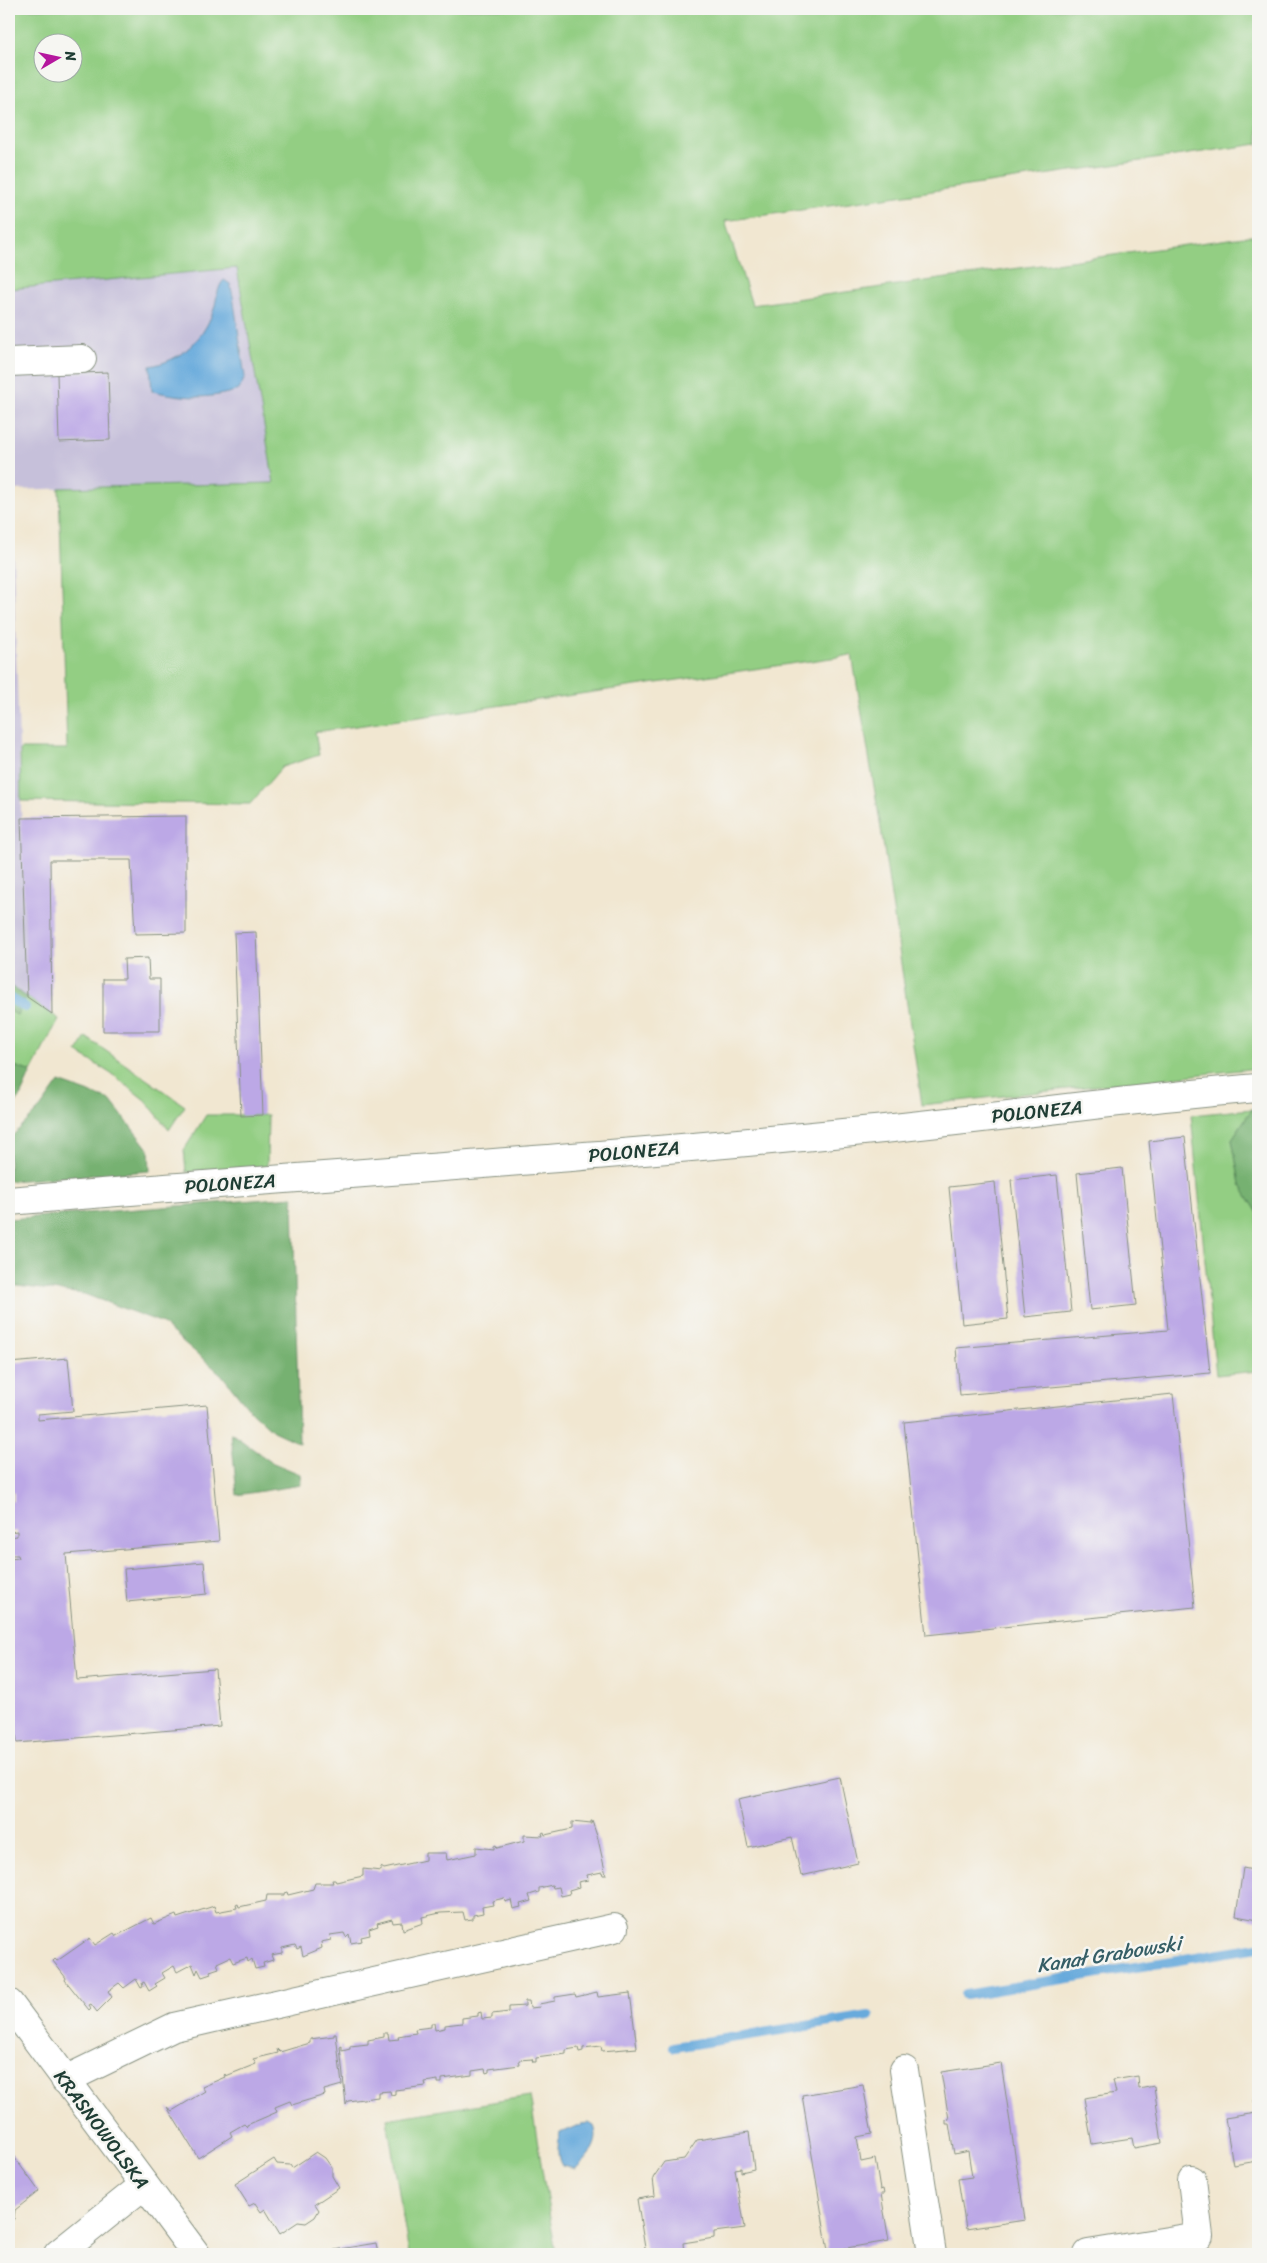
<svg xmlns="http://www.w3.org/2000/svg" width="1267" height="2263" viewBox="0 0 1267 2263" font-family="Sriracha,sans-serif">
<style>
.industrial{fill:#c6c0da}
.green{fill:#93ce83;stroke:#59865c;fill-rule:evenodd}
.forest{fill:#76b171;stroke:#4a7752}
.water{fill:#67aadc;stroke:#437488}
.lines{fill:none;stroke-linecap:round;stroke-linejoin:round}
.stream{stroke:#67aadc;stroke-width:10}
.building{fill:#bca8e6}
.minor-casing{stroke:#889282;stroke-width:30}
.minor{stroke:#fff;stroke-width:28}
.labels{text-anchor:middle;stroke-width:5;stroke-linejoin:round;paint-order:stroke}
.street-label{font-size:19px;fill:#1f3d34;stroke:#f6f6f2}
.water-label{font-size:20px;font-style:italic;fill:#355e66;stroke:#f6f6f2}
</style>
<rect width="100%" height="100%" fill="#f6f6f2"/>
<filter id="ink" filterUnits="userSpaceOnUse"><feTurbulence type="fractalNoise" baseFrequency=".02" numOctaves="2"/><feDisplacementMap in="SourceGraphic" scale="10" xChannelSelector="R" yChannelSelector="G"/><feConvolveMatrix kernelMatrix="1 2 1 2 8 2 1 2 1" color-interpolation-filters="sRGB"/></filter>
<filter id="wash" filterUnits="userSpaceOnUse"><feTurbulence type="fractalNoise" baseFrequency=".0096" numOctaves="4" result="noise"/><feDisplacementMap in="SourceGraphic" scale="20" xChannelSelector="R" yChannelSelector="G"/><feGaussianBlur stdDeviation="1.12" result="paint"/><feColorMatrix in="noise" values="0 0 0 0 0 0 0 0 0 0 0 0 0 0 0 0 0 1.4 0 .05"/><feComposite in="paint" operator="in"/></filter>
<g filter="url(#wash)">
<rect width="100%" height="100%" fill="#f1e7d1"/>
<g class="industrial">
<polygon points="237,268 274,483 11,490 27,997 9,985 9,289"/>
<polygon points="1258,2245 1258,2254 1195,2254 1240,2247"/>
</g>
<g class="green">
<path d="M 9,9 L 1258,9 L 1258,144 L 725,221 L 752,305 L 1258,235 L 1258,1068 L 922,1105 L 880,822 L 852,655 L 315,732 L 319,755 L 282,767 L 250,804 L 21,801 L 20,749 L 67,749 L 59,488 L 274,483 L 237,268 L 9,289 ZM 72,42 L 72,72 L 42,72 L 42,42 Z"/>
<polygon points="27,997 59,1019 31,1072 9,1064 9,1010 17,1015"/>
<polygon points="86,1037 185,1106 169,1130 146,1101 116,1077 77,1052"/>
<polygon points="1252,1109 1232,1139 1240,1184 1258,1213 1258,1371 1216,1375 1191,1115"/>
<polygon points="206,1115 268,1115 267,1166 186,1172 184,1150"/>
<polygon points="530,2096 556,2254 409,2254 387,2119"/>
</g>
<g class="forest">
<polygon points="9,985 27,997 17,1015 9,1010"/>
<polygon points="9,1064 31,1072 20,1097 9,1112"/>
<polygon points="59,1082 110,1100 149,1150 150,1171 9,1181 9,1139 41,1107"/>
<polygon points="1252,1109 1258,1109 1258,1213 1240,1184 1232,1139"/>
<polygon points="293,1197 299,1443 273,1431 250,1410 221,1374 160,1322 84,1294 9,1285 9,1219"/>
<polygon points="231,1433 271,1462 300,1474 301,1485 237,1495"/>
</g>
<g class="water">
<path d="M 224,280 L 230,284 L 233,296 L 245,377 L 239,390 C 205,400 186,398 152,391 L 150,366 C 181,361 204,339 214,309 C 217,299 217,287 224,280 Z"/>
<path d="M 589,2123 L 594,2126 C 601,2143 588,2158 575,2169 L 562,2166 C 556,2156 558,2145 560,2133 L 581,2124 Z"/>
</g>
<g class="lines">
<g class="stream">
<polyline points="9,998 25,1007"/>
<polyline points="965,1995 1258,1947"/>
<polyline points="674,2047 869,2016"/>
</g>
</g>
<g id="blocks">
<g class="building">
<polygon points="108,372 110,440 59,442 57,374"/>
<polygon points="186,816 186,933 135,934 131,860 50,860 52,1014 27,997 21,818"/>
<polygon points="256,932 263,1115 241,1116 234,933"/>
<polygon points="148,958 149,979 160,979 160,1031 103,1031 103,979 125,979 124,959"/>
<polygon points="1185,1137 1210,1373 960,1395 956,1348 1168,1330 1149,1141"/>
<polygon points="1122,1168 1136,1305 1090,1310 1077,1173"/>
<polygon points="1057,1175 1071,1312 1025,1317 1011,1180"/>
<polygon points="995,1182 1008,1319 962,1324 949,1187"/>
<polygon points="68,1358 73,1411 38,1414 38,1420 207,1405 219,1541 66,1554 77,1680 215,1669 220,1726 17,1743 11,1672 9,1672 9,1559 19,1558 18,1555 9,1555 9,1537 17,1536 17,1531 9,1532 9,1502 14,1501 14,1492 9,1492 9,1462 11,1462 11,1452 9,1453 9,1363"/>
<polygon points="1173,1394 1195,1607 926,1635 904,1422"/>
<polygon points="204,1562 207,1594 127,1602 124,1569"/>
<polygon points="840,1777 858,1863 801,1876 792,1837 748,1847 738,1799"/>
<polygon points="591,1821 592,1821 598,1839 606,1875 603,1875 602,1872 587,1875 588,1880 578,1882 579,1887 569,1890 570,1894 561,1896 559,1887 553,1888 552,1885 539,1888 539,1892 529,1895 531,1901 520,1904 521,1907 513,1909 511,1900 505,1902 504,1898 492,1901 493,1905 482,1907 483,1913 473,1915 473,1919 465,1920 463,1912 440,1913 422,1917 423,1923 403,1930 402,1922 393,1923 392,1919 377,1923 378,1926 369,1929 370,1935 361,1937 362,1941 351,1943 349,1934 346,1937 344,1933 330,1935 331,1940 321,1942 322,1948 303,1956 301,1947 297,1949 295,1945 282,1948 282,1953 271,1955 273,1960 263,1963 264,1967 255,1969 252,1959 248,1962 247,1958 233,1963 230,1957 217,1963 219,1968 210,1971 211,1974 202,1977 198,1969 196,1974 192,1964 177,1972 174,1966 162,1973 165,1978 155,1984 157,1986 149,1991 144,1982 142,1983 143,1987 141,1988 136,1979 124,1988 119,1983 108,1991 112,1997 97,2012 91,2004 89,2005 91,2008 89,2010 65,1980 66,1978 53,1961 55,1959 57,1961 90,1938 95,1945 114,1933 116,1936 151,1918 154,1924 176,1915 177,1918 214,1906 216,1912 237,1908 236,1905 238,1904 239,1907 266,1901 267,1895 284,1895 284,1893 287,1892 288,1895 313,1889 315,1883 333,1883 332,1880 335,1880 336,1882 363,1876 363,1869 381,1871 381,1867 384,1869 425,1860 425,1853 446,1853 447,1860 476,1854 476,1847 494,1849 494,1846 496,1845 497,1848 524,1841 524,1835 543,1836 542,1833 544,1832 545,1835 572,1829 572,1822 591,1824"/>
<polygon points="1243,1868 1258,1871 1258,1920 1236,1916"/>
<polygon points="597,1992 598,1997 630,1993 637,2048 602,2051 601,2046 583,2048 583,2051 579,2052 578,2048 566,2050 566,2054 536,2058 536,2062 533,2062 532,2059 519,2060 520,2065 489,2069 489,2072 486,2073 485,2069 472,2071 472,2075 442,2079 442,2083 438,2083 438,2080 425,2082 426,2086 395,2090 395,2094 391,2095 390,2091 378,2092 378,2097 348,2101 346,2105 340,2047 342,2046 342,2051 350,2049 350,2046 368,2044 368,2040 384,2037 384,2033 388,2033 389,2040 399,2039 398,2036 416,2033 415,2029 431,2027 431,2023 434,2023 435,2030 445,2028 445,2025 462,2023 462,2018 478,2016 478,2013 481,2012 482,2019 492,2018 492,2014 509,2012 509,2007 525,2006 525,2001 529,2001 530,2008 540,2007 539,2004 555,2001 555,1997 575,1994 576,1997"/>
<polygon points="334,2034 336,2034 342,2085 324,2090 325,2095 292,2105 290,2101 275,2107 277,2112 247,2125 247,2127 244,2124 230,2132 232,2136 198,2158 167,2107 172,2111 205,2091 202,2087 225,2077 224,2075 225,2074 226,2076 256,2064 253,2059 278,2053 277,2049 280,2052 310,2043 310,2039 334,2036"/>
<polygon points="1001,2063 1025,2220 966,2229 958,2179 972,2177 968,2151 954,2154 949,2124 946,2124 946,2120 949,2119 941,2072"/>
<polygon points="1138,2076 1139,2089 1154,2086 1162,2143 1134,2148 1132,2138 1092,2144 1084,2098 1116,2093 1113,2080"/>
<polygon points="863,2085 872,2134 857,2137 861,2162 875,2159 880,2190 883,2189 884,2194 881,2194 889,2241 828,2251 802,2095"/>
<polygon points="1258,2099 1258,2161 1233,2165 1225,2118 1256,2113 1254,2100"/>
<polygon points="749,2132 754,2169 741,2172 741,2168 735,2169 745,2228 714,2232 714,2238 683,2243 684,2254 646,2254 637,2199 655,2196 653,2178 664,2162 684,2159 697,2140"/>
<polygon points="9,2150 39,2191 15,2210 14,2219 9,2223"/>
<polygon points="316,2152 325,2158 332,2168 332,2176 339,2188 315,2204 319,2210 315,2217 306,2223 298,2222 280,2234 265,2209 261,2212 255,2203 249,2206 235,2184 274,2159 277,2164 290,2165 292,2168"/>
<polygon points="376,2243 378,2254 335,2254 334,2250"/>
</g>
</g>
</g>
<g filter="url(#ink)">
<use href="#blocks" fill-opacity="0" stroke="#889282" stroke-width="1"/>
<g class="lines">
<defs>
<g id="minor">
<polyline points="9,362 82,359"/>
<path d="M 9,1201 C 294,1176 579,1160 863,1131 C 995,1118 1126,1099 1258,1088"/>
<polyline points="9,2003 196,2254"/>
<polyline points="904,2070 932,2254"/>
<polyline points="65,2080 174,2027 614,1928"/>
<polyline points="58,2254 144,2185"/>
<polyline points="1088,2254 1199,2236 1192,2180"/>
</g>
</defs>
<use href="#minor" class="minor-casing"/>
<use href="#minor" class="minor"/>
</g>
</g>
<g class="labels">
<g class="street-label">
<text transform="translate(1037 1111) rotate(-6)" y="7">POLONEZA</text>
<text transform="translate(634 1151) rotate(-5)" y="7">POLONEZA</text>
<text transform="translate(230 1183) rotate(-4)" y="7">POLONEZA</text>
<text transform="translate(102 2129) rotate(53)" y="7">KRASNOWOLSKA</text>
</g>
<g class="water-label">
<text transform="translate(1109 1954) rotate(-9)" y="7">Kanał Grabowski</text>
</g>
</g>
<rect width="1267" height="2263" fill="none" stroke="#f6f6f2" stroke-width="30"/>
<g transform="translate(58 58) rotate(81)"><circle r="24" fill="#f6f6f2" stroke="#a0aca6"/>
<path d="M0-4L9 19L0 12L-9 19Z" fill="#b5179e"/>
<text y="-8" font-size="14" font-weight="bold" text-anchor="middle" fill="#1f3d34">N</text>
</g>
</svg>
